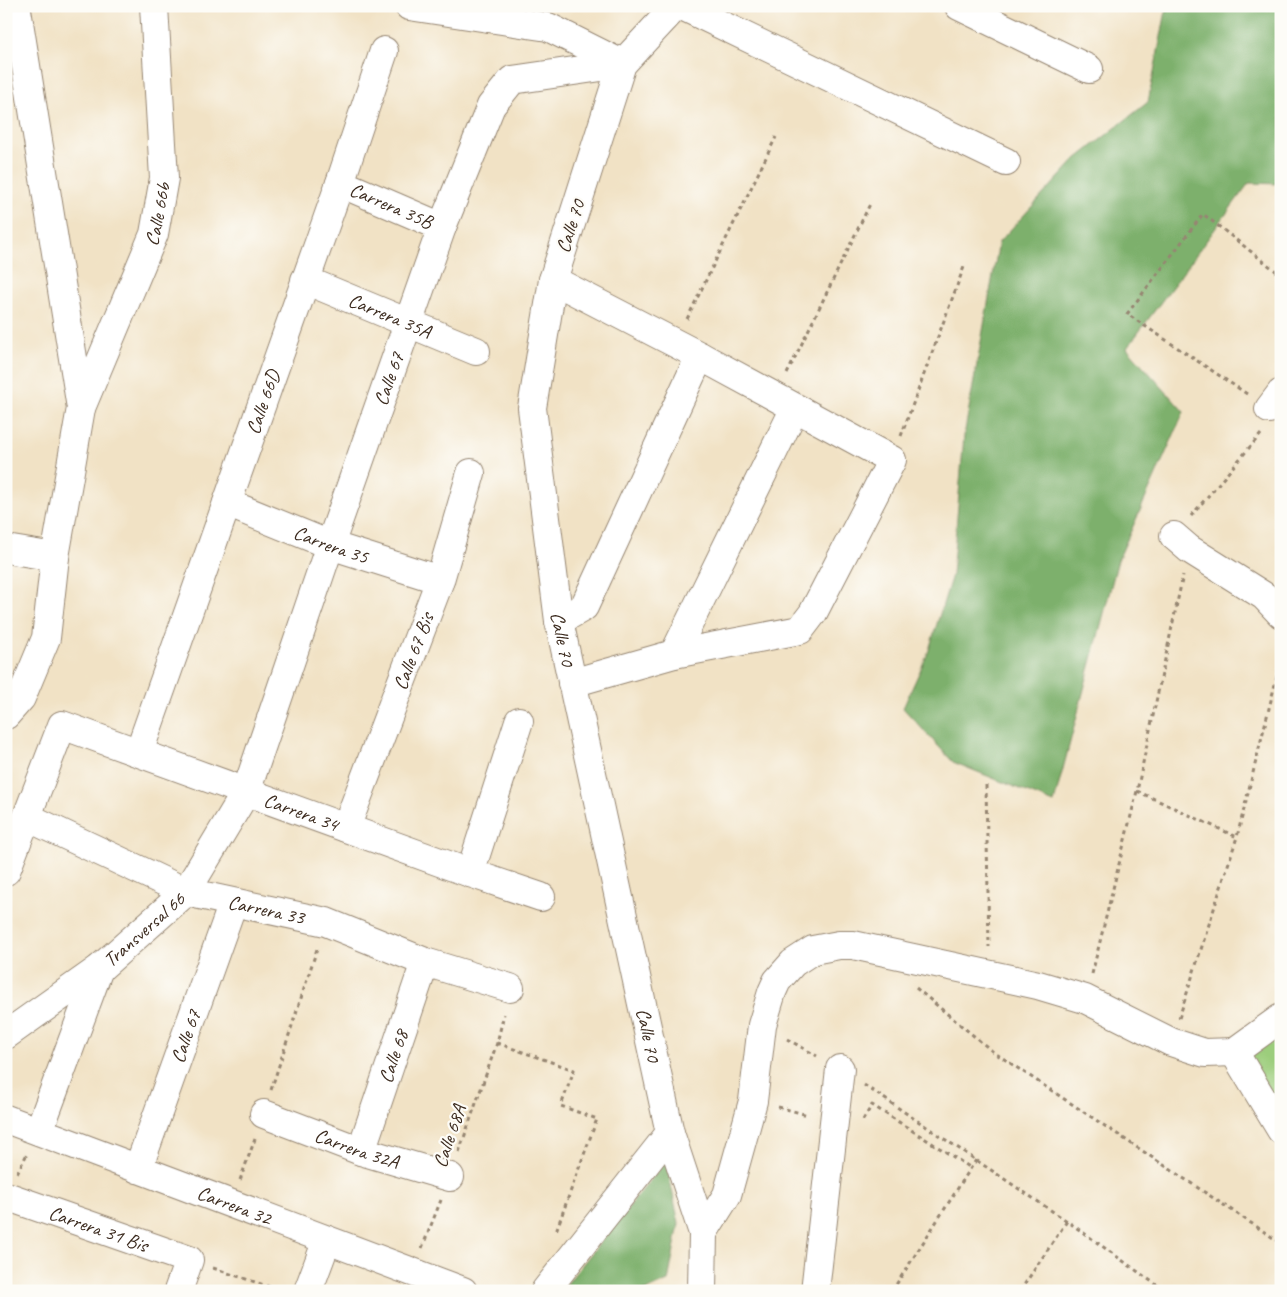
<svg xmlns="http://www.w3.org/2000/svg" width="1287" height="1297" viewBox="0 0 1287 1297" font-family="Caveat,sans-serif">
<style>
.green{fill:#9ccd7c;stroke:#6c7c4d}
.forest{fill:#7db06c;stroke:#5c6d45}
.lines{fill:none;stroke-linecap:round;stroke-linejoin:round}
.minor-casing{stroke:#968672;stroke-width:30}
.major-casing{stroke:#968672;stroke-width:30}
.path{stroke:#968672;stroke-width:3;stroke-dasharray:4 4;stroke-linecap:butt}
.minor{stroke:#fff;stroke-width:28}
.major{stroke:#fff;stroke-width:28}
.labels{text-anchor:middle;stroke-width:4.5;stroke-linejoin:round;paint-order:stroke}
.street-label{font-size:20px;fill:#3b2a1e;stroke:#fdfcf7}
</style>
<rect width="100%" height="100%" fill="#fdfcf7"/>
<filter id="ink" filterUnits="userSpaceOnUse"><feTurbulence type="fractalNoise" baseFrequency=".02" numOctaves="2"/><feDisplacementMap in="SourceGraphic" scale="10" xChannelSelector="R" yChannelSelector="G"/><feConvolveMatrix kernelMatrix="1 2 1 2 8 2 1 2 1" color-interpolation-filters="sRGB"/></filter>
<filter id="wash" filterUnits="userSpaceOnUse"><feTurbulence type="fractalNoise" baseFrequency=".0096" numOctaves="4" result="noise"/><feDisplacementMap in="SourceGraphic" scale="20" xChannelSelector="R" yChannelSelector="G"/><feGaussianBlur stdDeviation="1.12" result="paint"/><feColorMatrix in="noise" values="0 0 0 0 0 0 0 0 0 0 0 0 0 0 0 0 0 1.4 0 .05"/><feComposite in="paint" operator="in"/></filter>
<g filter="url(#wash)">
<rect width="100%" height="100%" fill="#f1e2c5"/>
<polygon class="green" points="1281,1022 1281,1130 1234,1052"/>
<g class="forest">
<polygon points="1167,6 1281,6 1281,184 1249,183 1127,348 1184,412 1118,560 1054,803 953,762 903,708 928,653 952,575 964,436 999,242 1076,159 1148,102"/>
<polygon points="666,1161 679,1224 668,1281 644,1291 561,1291"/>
</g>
</g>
<g filter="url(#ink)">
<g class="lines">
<defs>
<g id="minor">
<polyline points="409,6 548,27 622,64"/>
<polyline points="682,6 1006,162"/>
<polyline points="959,6 1089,69"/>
<path id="s1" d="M 340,183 L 442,227"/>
<path id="s2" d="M 305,280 L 476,351"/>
<polyline points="553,280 700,356 892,460 813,613 800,630 674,654 572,683"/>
<path id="s3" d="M 81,408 L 154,234 L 164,178 L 154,6"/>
<polyline points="1269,409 1281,393"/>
<path id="s4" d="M 227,503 L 330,545 L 440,580"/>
<polyline points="1174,536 1189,549 1264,596 1281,614"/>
<polyline points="6,549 55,557"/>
<polyline points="559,621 584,607 700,356"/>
<polyline points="674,654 795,408"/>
<polyline points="6,715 21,698 46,638 55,557 81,408 17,10"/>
<path id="s5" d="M 139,752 L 340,183 L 384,51"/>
<path id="s6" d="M 27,817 L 186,892 L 326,922 L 425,962 L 510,988"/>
<path id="s7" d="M 346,828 L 440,580 L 471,473"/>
<path id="s8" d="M 6,871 L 62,725 L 470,873 L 541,897"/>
<polyline points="470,873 519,721"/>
<path id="s9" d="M 6,1035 L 99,969 L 186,892 L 246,792 L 330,545 L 442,227 L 491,106 L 512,80 L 622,64"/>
<polyline points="1234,1052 1281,1130"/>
<path id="s10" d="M 264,1114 L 361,1151 L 450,1177"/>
<path id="s11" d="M 6,1119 L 463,1291"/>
<polyline points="39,1131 99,969"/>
<path id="s12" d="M 361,1151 L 425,962"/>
<path id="s13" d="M 138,1169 L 233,903"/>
<path id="s14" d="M 6,1196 L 189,1260 L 178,1291"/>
<polyline points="703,1233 727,1195 753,1101 762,1025 772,992 777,981 793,963 813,950 839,945 853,945 1038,985 1085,999 1171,1042 1205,1053 1234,1052 1281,1018"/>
<polyline points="308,1291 327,1240"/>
<polyline points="545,1291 670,1133"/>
<polyline points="815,1291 840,1069"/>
</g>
<g id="major">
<path id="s15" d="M 676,6 L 622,64 L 553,280 L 532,408 L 559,621 L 670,1133 L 703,1233 L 702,1291"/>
</g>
</defs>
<use href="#minor" class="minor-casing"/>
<use href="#major" class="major-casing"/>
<g class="path">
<polyline points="687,319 776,137"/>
<polyline points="787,374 871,202"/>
<polyline points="1247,394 1127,314 1203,214 1281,275"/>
<polyline points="901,436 964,267"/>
<polyline points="1191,516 1261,434"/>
<polyline points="986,785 989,947"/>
<polyline points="1137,791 1237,837"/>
<polyline points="1092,974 1137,791 1183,575"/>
<polyline points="916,988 992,1051 1281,1243"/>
<polyline points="1179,1018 1237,837 1281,660"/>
<polyline points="787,1039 817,1056"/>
<polyline points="497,1043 574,1070 561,1106 597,1119 556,1231"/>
<polyline points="864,1085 1067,1221 1165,1291"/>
<polyline points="271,1090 318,946"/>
<polyline points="778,1107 808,1115"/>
<polyline points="863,1120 872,1105 971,1168"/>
<polyline points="459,1152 497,1043 504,1014"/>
<polyline points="17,1173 27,1154"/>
<polyline points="240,1180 255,1139"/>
<polyline points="422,1248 441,1200"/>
<polyline points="213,1268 282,1291"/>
<polyline points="892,1291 976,1160"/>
<polyline points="1020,1291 1067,1221"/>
</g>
<use href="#minor" class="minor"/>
<use href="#major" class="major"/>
</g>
</g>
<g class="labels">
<g class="street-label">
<text dy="7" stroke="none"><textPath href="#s1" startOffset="56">Carrera 35B</textPath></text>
<text dy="7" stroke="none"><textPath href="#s3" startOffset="209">Calle 66b</textPath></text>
<text transform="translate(570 226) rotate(-72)" y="7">Calle 70</text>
<text dy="7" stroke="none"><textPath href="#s2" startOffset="92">Carrera 35A</textPath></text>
<text dy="7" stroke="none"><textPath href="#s9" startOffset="784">Calle 67</textPath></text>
<text dy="7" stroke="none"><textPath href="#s5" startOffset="371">Calle 66D</textPath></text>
<text dy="7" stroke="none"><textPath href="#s4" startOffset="112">Carrera 35</textPath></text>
<text dy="7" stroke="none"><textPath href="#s15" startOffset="669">Calle 70</textPath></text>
<text dy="7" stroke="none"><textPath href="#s7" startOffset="189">Calle 67 Bis</textPath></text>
<text dy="7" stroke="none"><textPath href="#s8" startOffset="411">Carrera 34</textPath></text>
<text dy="7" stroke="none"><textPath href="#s6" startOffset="258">Carrera 33</textPath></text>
<text dy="7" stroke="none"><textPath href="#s9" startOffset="174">Transversal 66</textPath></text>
<text dy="7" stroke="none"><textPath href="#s15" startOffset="1074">Calle 70</textPath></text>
<text dy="7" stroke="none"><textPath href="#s13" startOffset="141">Calle 67</textPath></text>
<text dy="7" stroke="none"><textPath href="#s12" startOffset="100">Calle 68</textPath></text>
<text transform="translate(449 1136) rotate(-71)" y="7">Calle 68A</text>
<text dy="7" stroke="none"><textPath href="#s10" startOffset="99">Carrera 32A</textPath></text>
<text dy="7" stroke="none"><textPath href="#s11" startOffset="244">Carrera 32</textPath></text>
<text dy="7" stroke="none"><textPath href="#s14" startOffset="98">Carrera 31 Bis</textPath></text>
</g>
</g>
<rect width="1287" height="1297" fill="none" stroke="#fdfcf7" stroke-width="25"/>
</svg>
